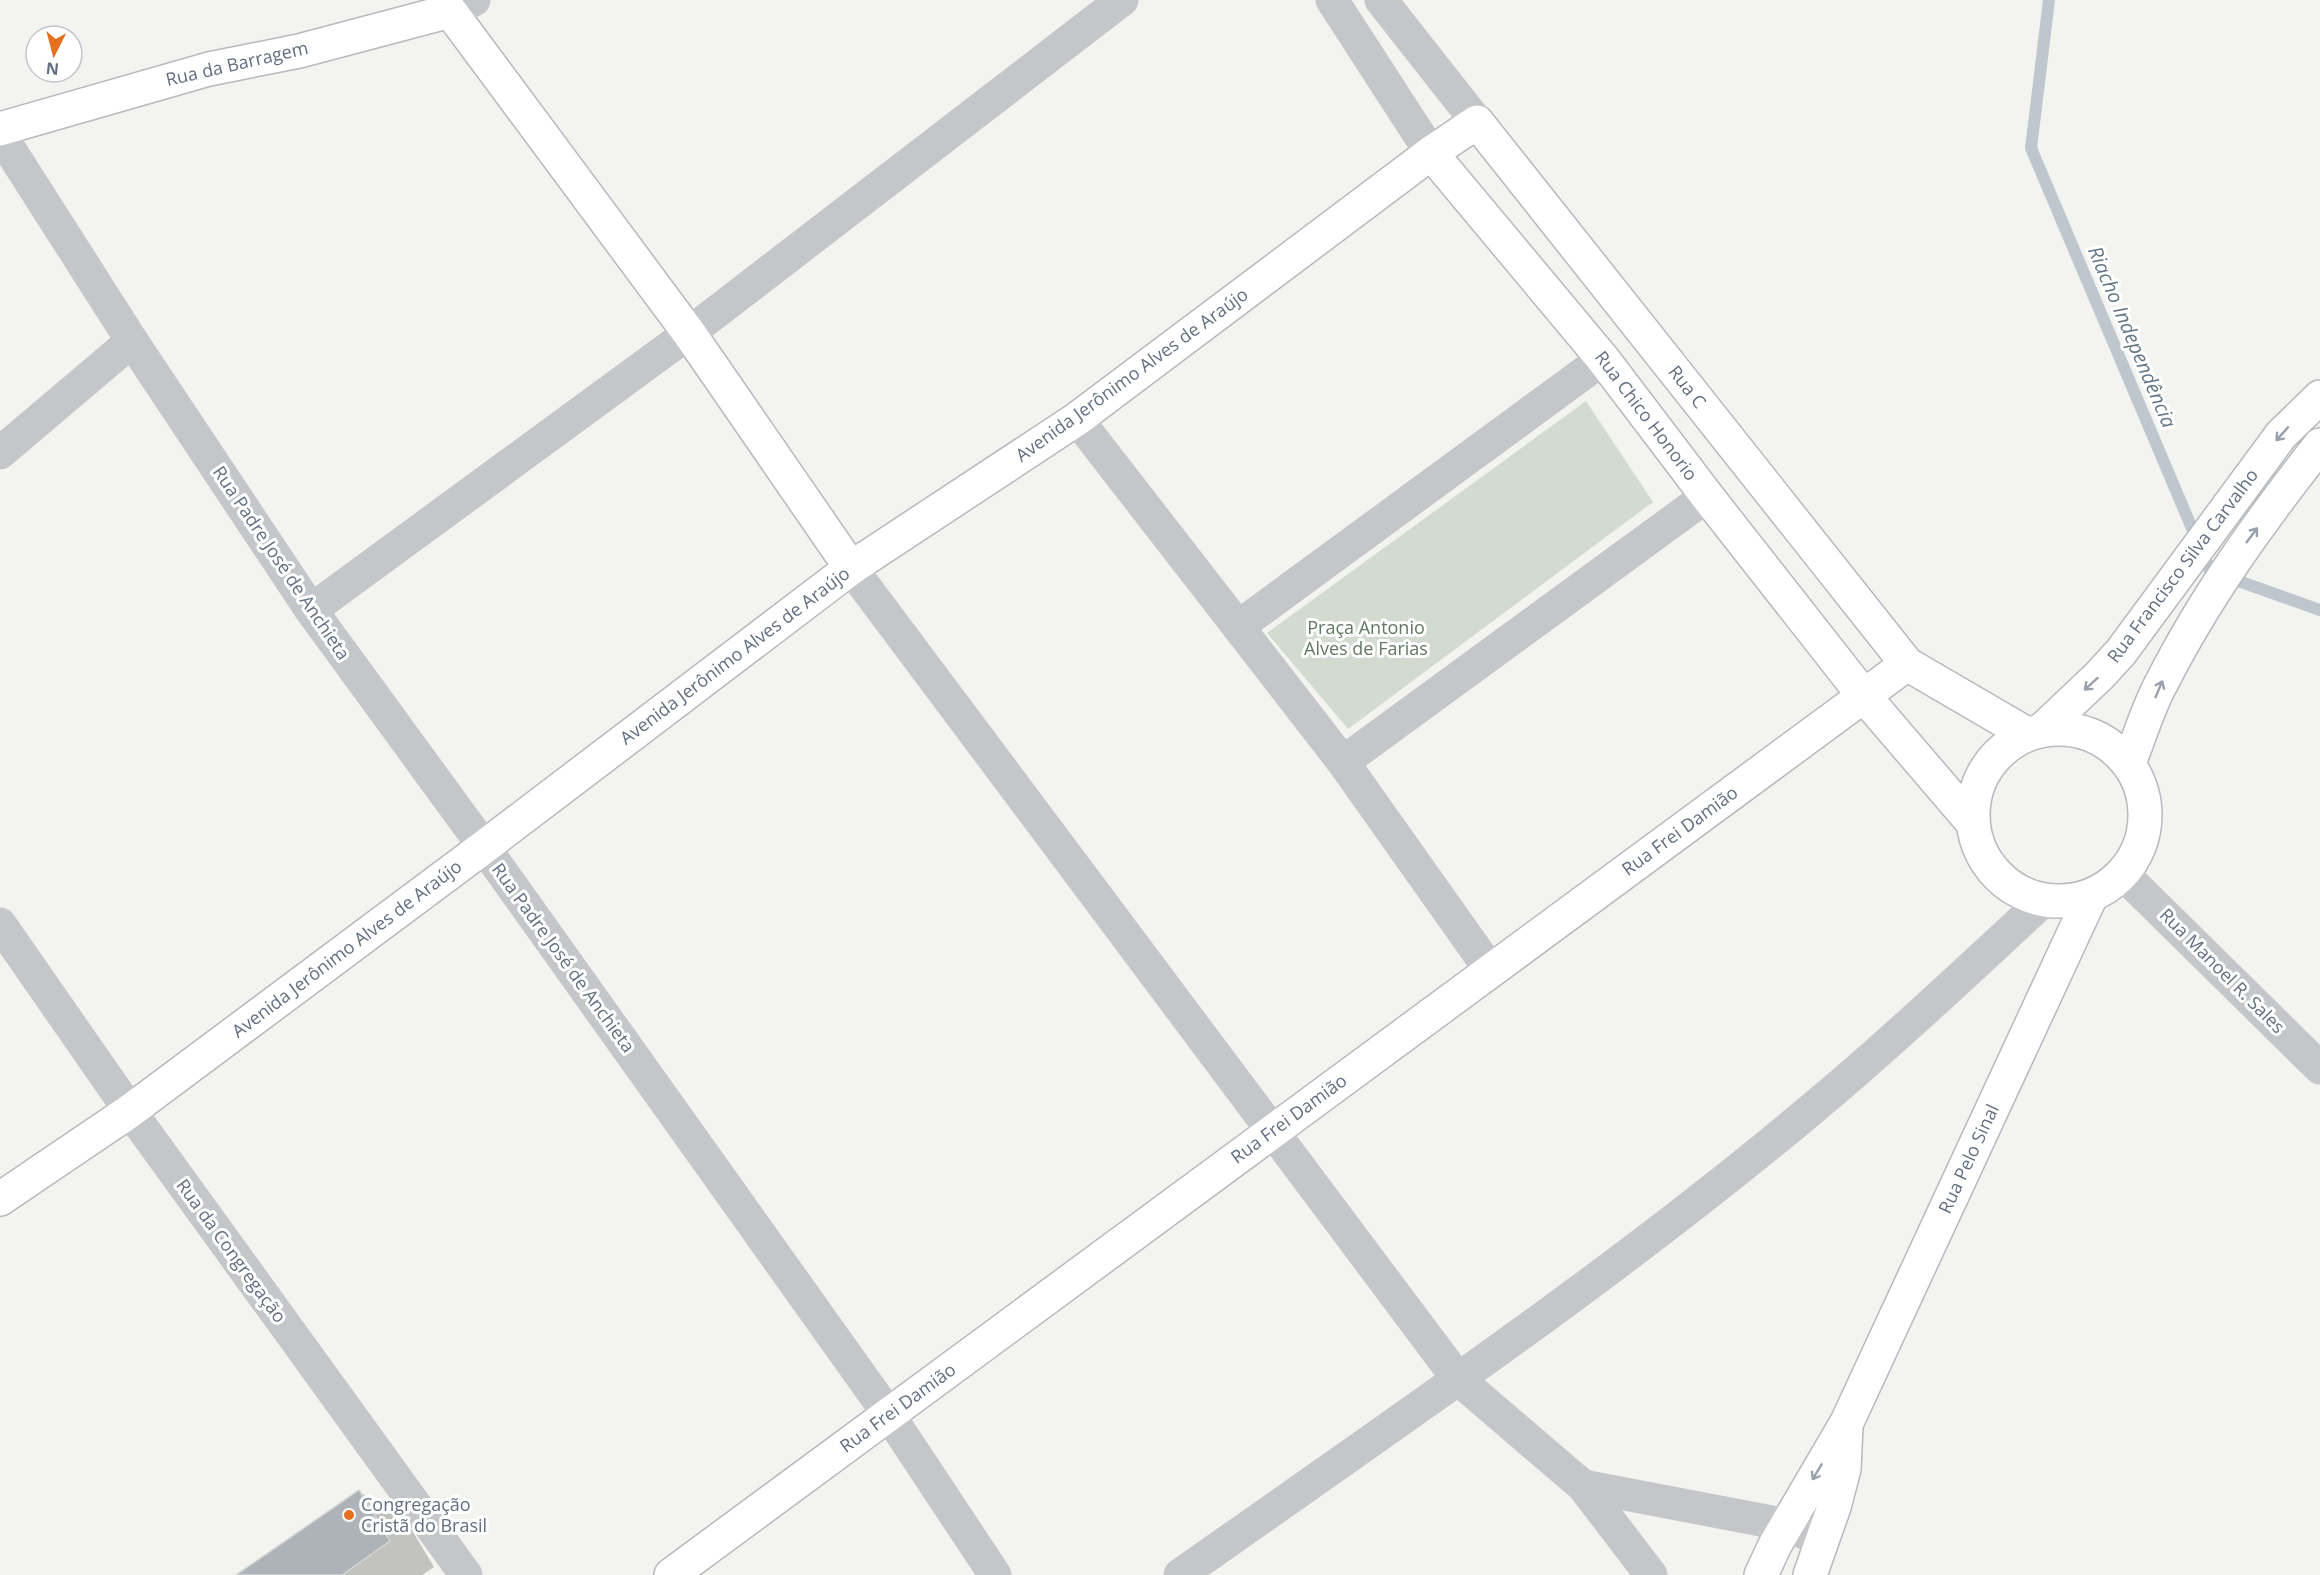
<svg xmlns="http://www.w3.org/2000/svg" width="2320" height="1575" viewBox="0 0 2320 1575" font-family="'Open Sans',sans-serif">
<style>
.park{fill:#d3dbd1}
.shadow{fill:#0003}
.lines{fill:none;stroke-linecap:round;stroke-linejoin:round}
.stream{stroke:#bfc7ce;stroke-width:12}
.building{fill:#aeb3b9;stroke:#d4d5d2;stroke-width:1.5}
.secondary-casing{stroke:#b6b9be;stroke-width:36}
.street{stroke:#c4c6ca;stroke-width:33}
.secondary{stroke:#fff;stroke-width:33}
.oneway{stroke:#99a1ad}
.poi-dot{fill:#e47020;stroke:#fff;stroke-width:2}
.labels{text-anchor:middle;stroke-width:6;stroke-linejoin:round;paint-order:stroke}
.street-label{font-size:18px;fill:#626e81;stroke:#fff}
.park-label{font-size:18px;fill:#627861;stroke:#fff}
.poi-label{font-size:18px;fill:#626e81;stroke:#fff;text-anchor:start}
.water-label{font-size:20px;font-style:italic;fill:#637685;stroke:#fff}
</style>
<rect width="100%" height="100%" fill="#f3f4ef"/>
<polygon class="park" points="1586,401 1653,502 1348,729 1267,633"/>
<polygon class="shadow" points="359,1492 404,1517 434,1567 422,1575 239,1575"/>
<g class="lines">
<polyline class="stream" points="2049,0 2031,148 2210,571 2320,610"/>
</g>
<polygon class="building" points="359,1490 390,1541 342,1575 236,1575"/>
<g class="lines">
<defs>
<g id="secondary">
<polyline points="0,129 209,69 299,51 450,11 689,333 851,568"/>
<polyline points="1431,153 1603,359 1707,496 1864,696 1972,822"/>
<circle cx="2059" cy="815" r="86"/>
<polyline points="2042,730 2099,676 2121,652 2281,435 2320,397"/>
<path d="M 2129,763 C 2140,736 2148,707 2162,682 C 2205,597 2261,520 2320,445"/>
<polyline points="0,1199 130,1111 484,847 851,568 1077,419 1431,153 1477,122 1907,664 2027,734"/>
<polyline points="671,1575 1907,664"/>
<polyline points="1761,1575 1775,1545 1847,1422 2091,896"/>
<polyline points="1810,1575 1834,1507 1844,1469 1846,1427"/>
</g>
</defs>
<use href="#secondary" class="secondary-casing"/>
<g class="street">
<polyline points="1332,0 1431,153"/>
<polyline points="1381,0 1477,122"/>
<polyline points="450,11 474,0"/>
<polyline points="0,134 132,341 311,610 484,847 889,1415 995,1575"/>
<polyline points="1077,419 1343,762 1491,971"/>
<polyline points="0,453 132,341"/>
<polyline points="851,568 1458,1379 1583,1486 1651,1575"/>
<polyline points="311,610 689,333 1122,0"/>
<polyline points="1239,626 1603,359"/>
<polyline points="1343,762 1707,496"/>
<polyline points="2123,874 2320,1068"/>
<polyline points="0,924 130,1111 466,1575"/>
<polyline points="1583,1486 1787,1525 1822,1541"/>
<path d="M 1180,1575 C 1391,1426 1607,1280 1806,1114 C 1888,1046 1965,973 2043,901"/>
</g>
<use href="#secondary" class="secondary"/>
</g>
<defs><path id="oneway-shaft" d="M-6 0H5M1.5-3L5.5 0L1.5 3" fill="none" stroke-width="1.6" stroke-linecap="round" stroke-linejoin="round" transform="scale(1.5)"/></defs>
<g class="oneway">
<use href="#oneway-shaft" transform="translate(2282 434) rotate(132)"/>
<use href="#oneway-shaft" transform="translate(2252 535) rotate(-53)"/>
<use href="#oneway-shaft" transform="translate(2091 684) rotate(138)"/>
<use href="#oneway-shaft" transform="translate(2159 689) rotate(-67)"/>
<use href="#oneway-shaft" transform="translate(1817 1472) rotate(121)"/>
</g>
<circle class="poi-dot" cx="349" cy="1515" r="6"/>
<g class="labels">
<g class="street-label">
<text transform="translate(237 64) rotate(-13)" y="6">Rua da Barragem</text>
<text transform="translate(1132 375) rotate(-36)" y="6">Avenida Jerônimo Alves de Araújo</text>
<text transform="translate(1687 387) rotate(52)" y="6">Rua C</text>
<text transform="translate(1646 416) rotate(53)" y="6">Rua Chico Honorio</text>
<text transform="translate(281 563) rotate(56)" y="6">Rua Padre José de Anchieta</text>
<text transform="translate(2183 566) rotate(-53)" y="6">Rua Francisco Silva Carvalho</text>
<text transform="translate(735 656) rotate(-37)" y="6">Avenida Jerônimo Alves de Araújo</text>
<text transform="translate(1680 831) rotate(-36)" y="6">Rua Frei Damião</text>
<text transform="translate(347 949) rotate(-37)" y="6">Avenida Jerônimo Alves de Araújo</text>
<text transform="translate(563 958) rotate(54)" y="6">Rua Padre José de Anchieta</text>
<text transform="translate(2222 971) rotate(45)" y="6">Rua Manoel R. Sales</text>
<text transform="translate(1289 1119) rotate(-36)" y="6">Rua Frei Damião</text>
<text transform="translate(1969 1159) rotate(-65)" y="6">Rua Pelo Sinal</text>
<text transform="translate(231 1251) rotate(54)" y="6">Rua da Congregação</text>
<text transform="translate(898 1408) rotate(-36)" y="6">Rua Frei Damião</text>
</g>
<g class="park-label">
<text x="1366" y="634">Praça Antonio<tspan x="1366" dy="21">Alves de Farias</tspan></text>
</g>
<g class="poi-label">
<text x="361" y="1511">Congregação<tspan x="361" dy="21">Cristã do Brasil</tspan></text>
</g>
<g class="water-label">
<text transform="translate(2132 337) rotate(67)" y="7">Riacho Independência</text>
</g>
</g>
<g transform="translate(54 54) rotate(186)"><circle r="28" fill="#ffffff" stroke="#c0c5cd" stroke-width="1.5"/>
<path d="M0-4.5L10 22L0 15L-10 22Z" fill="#e47020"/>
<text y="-9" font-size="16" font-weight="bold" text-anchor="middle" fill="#626e81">N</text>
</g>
</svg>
